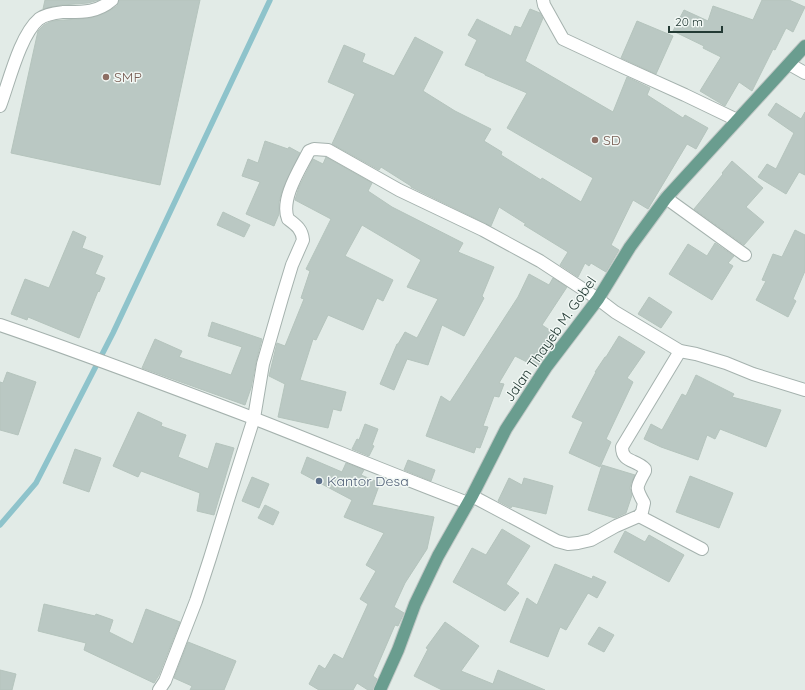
<svg xmlns="http://www.w3.org/2000/svg" width="805" height="690" viewBox="0 0 805 690" font-family="Quicksand,sans-serif">
<style>
.lines{fill:none;stroke-linecap:round;stroke-linejoin:round}
.stream{stroke:#8ec3cb;stroke-width:5.5}
.building{fill:#bac8c3;stroke:#b5c4bd}
.minor-casing{stroke:#a5b2ae;stroke-width:14}
.primary-casing{stroke:#c1c8c6;stroke-width:14}
.minor{stroke:#fff;stroke-width:12}
.primary{stroke:#6a9d8f;stroke-width:12}
.education-dot{fill:#8d6e63;stroke:#f2f8f5;stroke-width:1.5}
.service-dot{fill:#5c6f8a;stroke:#f2f8f5;stroke-width:1.5}
.labels{text-anchor:middle;stroke-width:3;stroke-linejoin:round;paint-order:stroke}
.education-label{font-size:14px;fill:#785e54;stroke:#f2f8f5;text-anchor:start}
.street-label{font-size:14px;fill:#233a34;stroke:#f2f8f5}
.service-label{font-size:14px;fill:#4e5e75;stroke:#f2f8f5;text-anchor:start}
</style>
<rect width="100%" height="100%" fill="#e2ebe7"/>
<g class="lines">
<polyline class="stream" points="0,525 36,483 113,333 270,0"/>
</g>
<g class="building">
<polygon points="45,0 99,0 88,3 62,5 43,9"/>
<polygon points="119,0 200,0 160,185 11,153 38,31 44,25 52,21 90,18 103,14 117,6"/>
<polygon points="762,0 789,0 805,7 793,32 786,28 775,50 773,49 752,91 739,82 725,106 700,91 721,57 703,48 704,46 673,31 684,10 708,21 713,6 753,20"/>
<polygon points="530,9 540,13 543,18 525,61 613,112 627,77 650,88 647,95 683,118 685,115 708,128 696,149 687,144 648,209 633,200 611,245 619,250 606,272 591,263 589,266 585,263 578,277 560,265 568,252 524,225 526,224 499,207 491,226 411,187 411,186 381,167 379,170 332,144 355,94 328,82 344,45 365,54 362,62 394,76 415,37 443,52 423,91 455,111 491,129 484,141 502,152 501,155 541,180 542,178 581,202 593,178 507,128 527,93 485,75 485,74 465,65 477,40 468,35 477,19 511,36 515,26 521,28"/>
<polygon points="637,21 673,36 656,74 621,58"/>
<polygon points="776,103 801,119 805,112 805,175 799,172 786,194 758,177 767,164 776,169 794,133 768,115"/>
<polygon points="265,141 288,149 289,147 300,153 282,191 279,202 279,214 274,226 246,214 260,182 242,176 248,159 258,163"/>
<polygon points="326,157 372,183 368,191 392,207 463,243 458,252 494,267 482,296 484,298 464,336 442,325 428,365 407,359 394,390 380,384 397,344 398,344 405,332 417,338 438,299 407,287 421,260 362,225 345,256 393,280 383,301 377,298 363,330 328,315 316,340 313,339 300,380 346,392 341,411 333,409 328,428 278,417 285,384 269,376 277,343 285,346 304,299 301,298 310,271 306,269 331,219 295,200 299,187 313,159 323,164"/>
<polygon points="732,161 763,188 746,207 764,222 744,245 694,209 723,174 722,173"/>
<polygon points="223,212 250,225 244,237 217,225"/>
<polygon points="795,230 805,235 805,271 793,299 796,301 788,317 756,300 766,281 762,280 773,254 782,257"/>
<polygon points="73,231 86,237 82,248 103,256 95,274 105,278 99,292 98,291 79,338 28,317 27,320 11,314 25,279 49,288"/>
<polygon points="715,243 734,256 728,263 733,266 712,300 669,274 688,244 707,256"/>
<polygon points="529,274 549,285 553,278 567,287 542,325 557,335 537,367 515,356 499,383 504,384 499,397 494,396 483,426 488,427 480,448 476,447 474,453 426,436 441,396 450,402 518,297"/>
<polygon points="649,297 672,312 661,328 638,314"/>
<polygon points="212,322 262,339 256,362 251,388 245,405 142,368 155,339 182,351 179,357 231,375 242,347 208,336"/>
<polygon points="619,336 645,352 627,378 633,382 606,439 611,442 600,467 569,453 583,422 572,417 596,372 595,372 605,357 606,357"/>
<polygon points="7,372 36,382 18,435 0,430 0,382 3,383"/>
<polygon points="696,375 734,394 732,397 781,410 766,447 720,429 715,439 707,435 698,460 661,447 644,439 651,424 662,430 682,394 686,396"/>
<polygon points="138,412 162,423 161,426 186,435 178,457 208,469 216,443 234,448 214,515 197,511 200,493 141,471 138,477 113,466"/>
<polygon points="365,424 378,429 372,445 374,446 369,456 352,449 357,439 359,440"/>
<polygon points="75,449 101,458 89,492 63,483"/>
<polygon points="307,457 342,472 346,463 364,470 361,475 380,483 372,505 434,517 427,549 405,583 394,607 404,613 398,626 395,625 373,676 377,679 373,690 368,690 357,683 353,690 319,690 309,684 319,665 325,669 334,654 343,659 368,604 360,599 376,571 366,565 384,533 344,517 352,500 301,473"/>
<polygon points="408,460 435,470 431,481 404,470"/>
<polygon points="602,465 635,475 631,483 630,488 632,495 626,513 615,518 588,510"/>
<polygon points="690,476 733,493 719,528 676,512"/>
<polygon points="252,477 269,484 259,508 242,501"/>
<polygon points="509,478 522,485 524,478 553,486 546,514 512,506 511,508 498,501"/>
<polygon points="265,505 279,512 273,525 258,518"/>
<polygon points="502,529 530,546 506,584 519,593 505,611 453,582 472,548 486,555"/>
<polygon points="625,531 645,542 649,535 684,555 669,582 614,552"/>
<polygon points="555,564 592,579 593,576 606,582 597,598 588,593 566,630 560,627 548,657 510,642 527,598 537,605"/>
<polygon points="44,604 95,616 96,614 113,620 109,632 133,644 146,609 180,622 159,675 154,683 84,650 86,643 38,631"/>
<polygon points="445,622 479,646 461,671 493,684 498,670 545,690 442,690 414,676 428,649 426,648"/>
<polygon points="599,627 614,635 604,652 588,644"/>
<polygon points="188,642 236,661 224,690 190,690 192,686 174,678"/>
<polygon points="0,670 16,674 12,690 0,690"/>
</g>
<g class="lines">
<defs>
<g id="minor">
<polyline points="543,0 544,5 563,39 623,67 685,95 737,120"/>
<polyline points="789,64 805,73"/>
<path d="M 0,106 C 9,82 20,35 39,19 C 46,14 55,13 63,12 C 82,12 97,13 112,0"/>
<polyline points="666,198 745,255"/>
<path d="M 0,325 C 85,354 169,386 253,418 C 325,446 396,476 468,503"/>
<path d="M 472,496 L 557,541 L 568,544 L 578,543 L 591,540 L 616,526 L 639,516 L 642,512 L 644,503 C 635,487 636,488 645,471 L 645,469 C 636,459 622,463 622,447 L 680,351"/>
<polyline points="639,516 702,549"/>
<path d="M 159,690 L 165,681 L 196,601 L 210,558 L 227,503 L 254,418 L 263,364 L 282,298 L 292,265 L 303,240 C 302,229 296,225 288,219 C 280,199 300,169 309,151 L 314,149 L 328,150 L 399,190 L 483,230 L 540,261 L 598,299 L 615,312 L 680,351 L 696,354 L 726,363 L 753,374 L 805,390"/>
</g>
<polyline id="primary" points="380,690 398,650 415,604 438,556 472,496 506,429 547,366 598,299 630,247 666,198 805,46"/>
</defs>
<use href="#minor" class="minor-casing"/>
<use href="#primary" class="primary-casing"/>
<use href="#minor" class="minor"/>
<use href="#primary" class="primary"/>
</g>
<g class="education-dot">
<circle cx="106" cy="77" r="4"/>
<circle cx="595" cy="140" r="4"/>
</g>
<circle class="service-dot" cx="319" cy="481" r="4"/>
<g class="labels">
<g class="education-label">
<text x="114" y="82">SMP</text>
<text x="603" y="145">SD</text>
</g>
<g class="street-label">
<text transform="translate(550 339) rotate(-55)" y="5">Jalan Thayeb M. Gobel</text>
</g>
<g class="service-label">
<text x="327" y="486">Kantor Desa</text>
</g>
</g>
<path d="M669 26v6h53v-6" fill="none" stroke="#233a34" stroke-width="2"/>
<text x="675" y="26" font-size="12" fill="#233a34" stroke="#f2f8f5" stroke-width="3" paint-order="stroke">20 m</text>
</svg>
